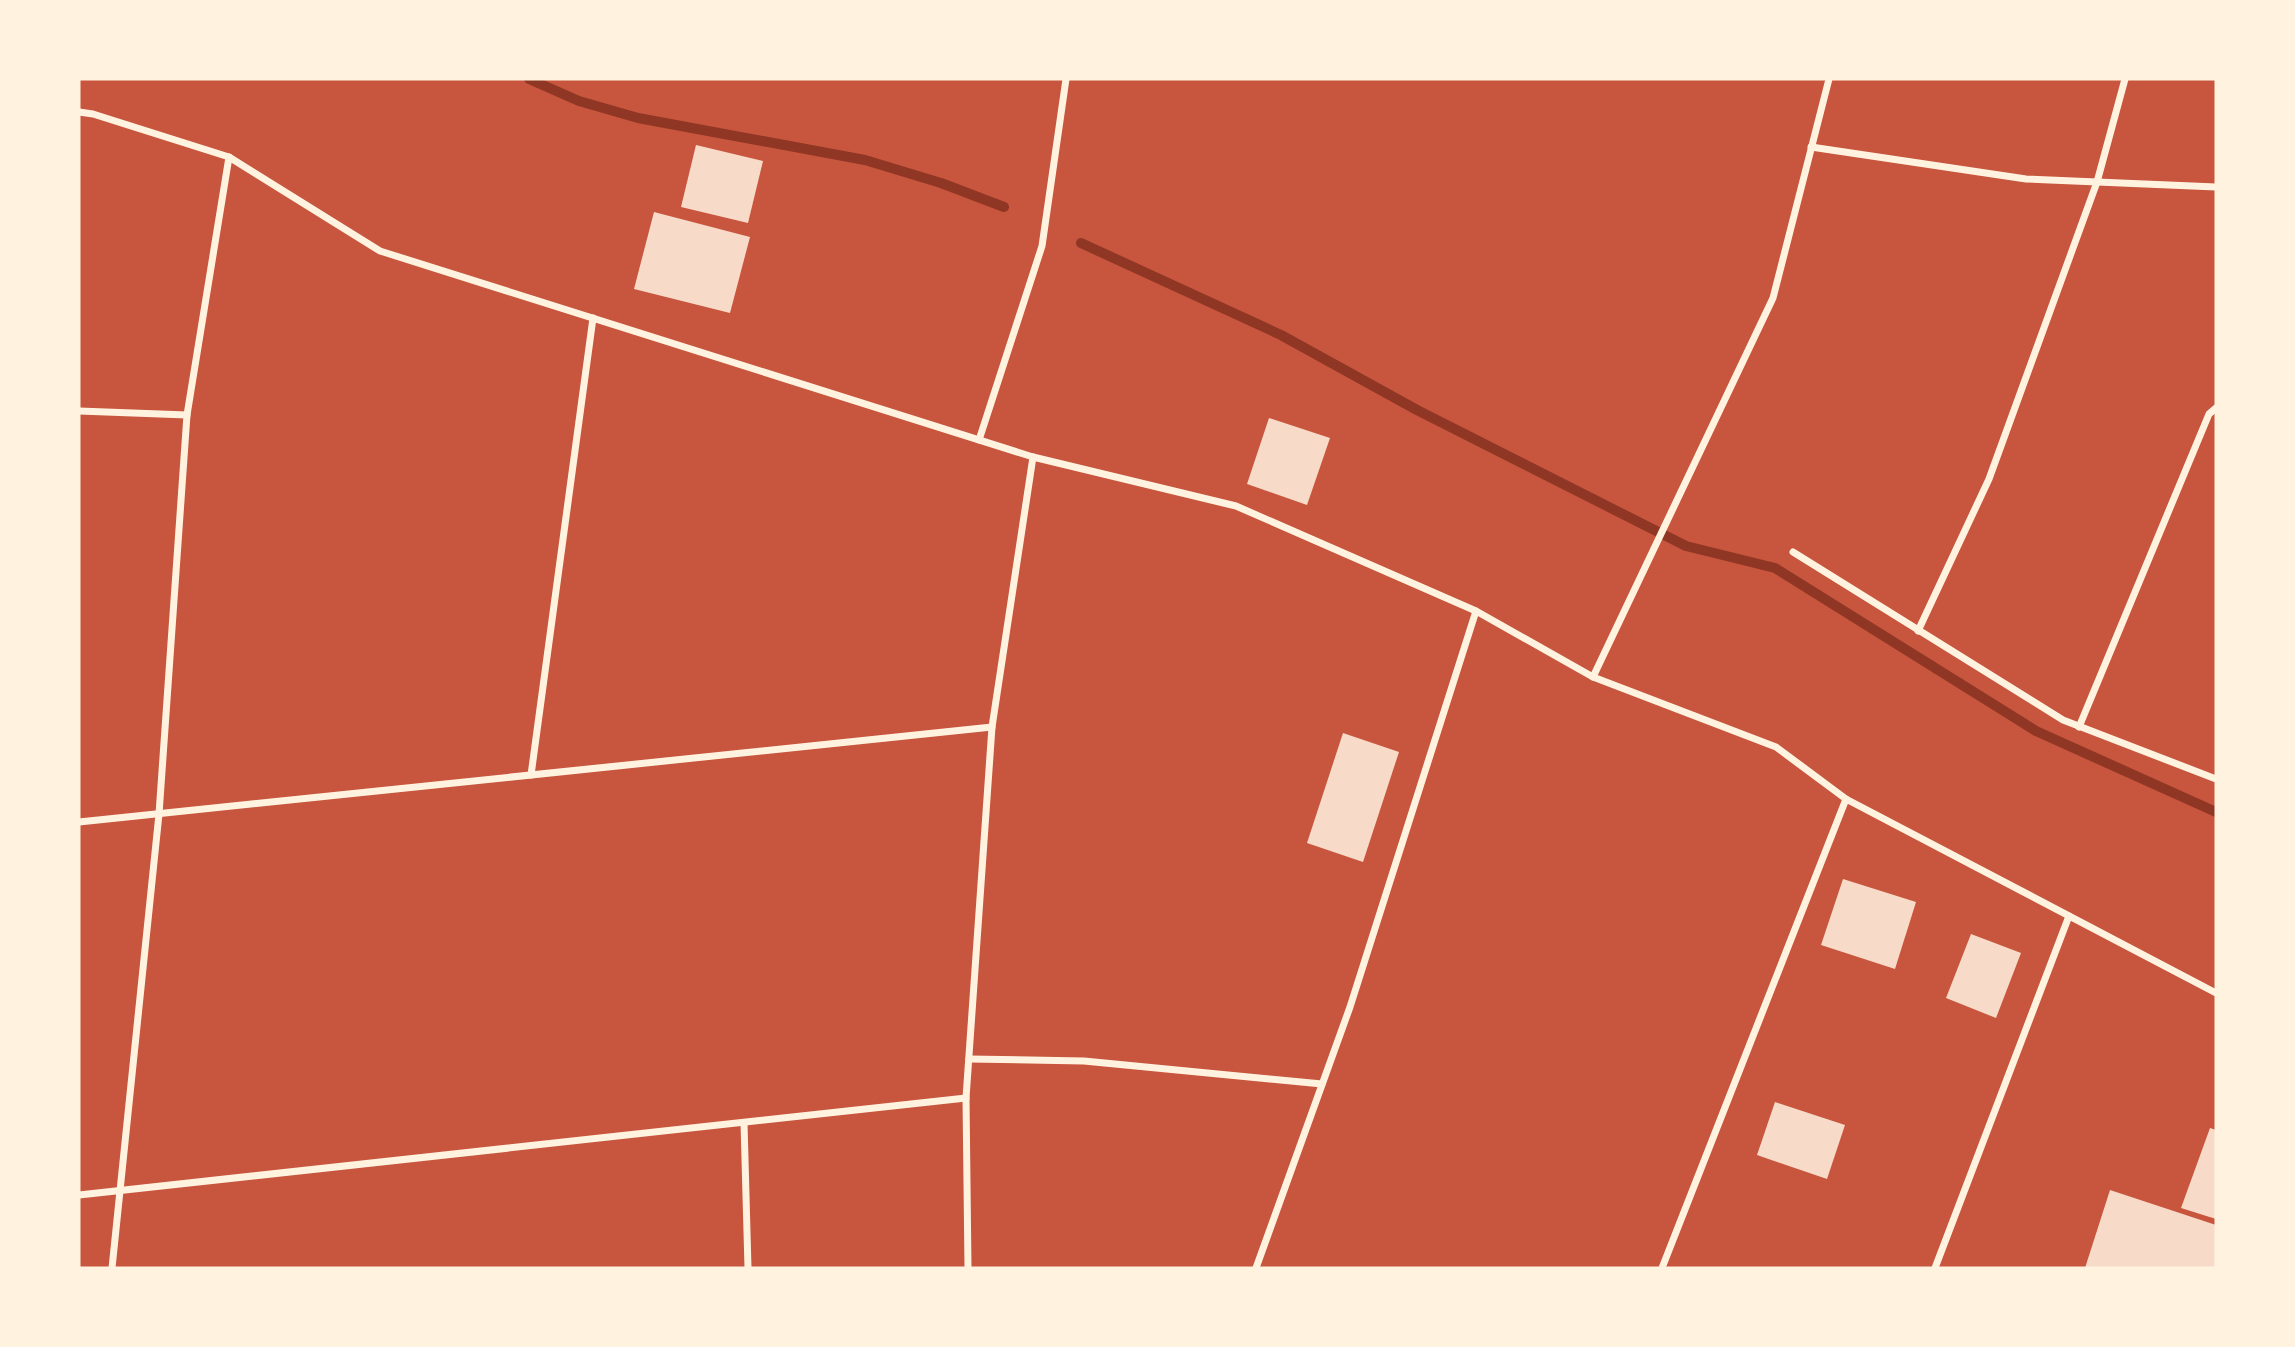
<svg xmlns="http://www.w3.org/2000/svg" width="2295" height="1347" viewBox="0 0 2295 1347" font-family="'IBM Plex Sans',sans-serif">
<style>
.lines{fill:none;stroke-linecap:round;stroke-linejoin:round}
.stream{stroke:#8f3625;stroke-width:10}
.building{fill:#f7dbc8}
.minor{stroke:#fff3e0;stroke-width:7}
</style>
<rect width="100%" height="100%" fill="#c8553d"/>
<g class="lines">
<g class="stream">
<polyline points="529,79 579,101 638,118 865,160 941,183 1004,207"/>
<polyline points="1081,243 1281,335 1417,410 1686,546 1775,568 2036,731 2216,812"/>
</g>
</g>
<g class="building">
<polygon points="696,145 763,161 748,223 681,207"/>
<polygon points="654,212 750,237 730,313 634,289"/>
<polygon points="1269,418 1330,438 1307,505 1247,484"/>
<polygon points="1343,733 1399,752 1363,862 1307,843"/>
<polygon points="1843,879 1916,902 1895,969 1821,945"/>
<polygon points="1971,934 2021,953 1996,1018 1946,998"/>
<polygon points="1775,1102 1845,1125 1827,1179 1757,1155"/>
<polygon points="2210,1128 2216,1130 2216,1219 2181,1208"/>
<polygon points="2110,1190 2216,1225 2216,1268 2085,1268"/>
</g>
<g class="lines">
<g class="minor">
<polyline points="79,112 93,114 229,157 380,251 1033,457 1236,506 1476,611 1593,677 1776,747 1846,799 2216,993"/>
<polyline points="1811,147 2026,179 2216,187"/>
<polyline points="79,411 187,415"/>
<polyline points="979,440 1042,246 1066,79"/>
<polyline points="1793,552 2063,720 2216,779"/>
<polyline points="1918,631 1989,479 2097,182 2125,79"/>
<polyline points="1593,677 1773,298 1829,79"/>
<polyline points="2079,727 2209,414 2216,408"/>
<polyline points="531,775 593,318"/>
<polyline points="79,822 992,727"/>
<polyline points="969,1059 1084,1061 1322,1084"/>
<polyline points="744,1123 748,1268"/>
<polyline points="79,1195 966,1098"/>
<polyline points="112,1268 159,814 187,415 229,157"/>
<polyline points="968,1268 966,1098 992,727 1033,457"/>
<polyline points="1256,1268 1350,1007 1476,611"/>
<polyline points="1662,1268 1846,799"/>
<polyline points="1935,1268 2069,916"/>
</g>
</g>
<rect width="2295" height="1347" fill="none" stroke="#fff3e0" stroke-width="161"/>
</svg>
